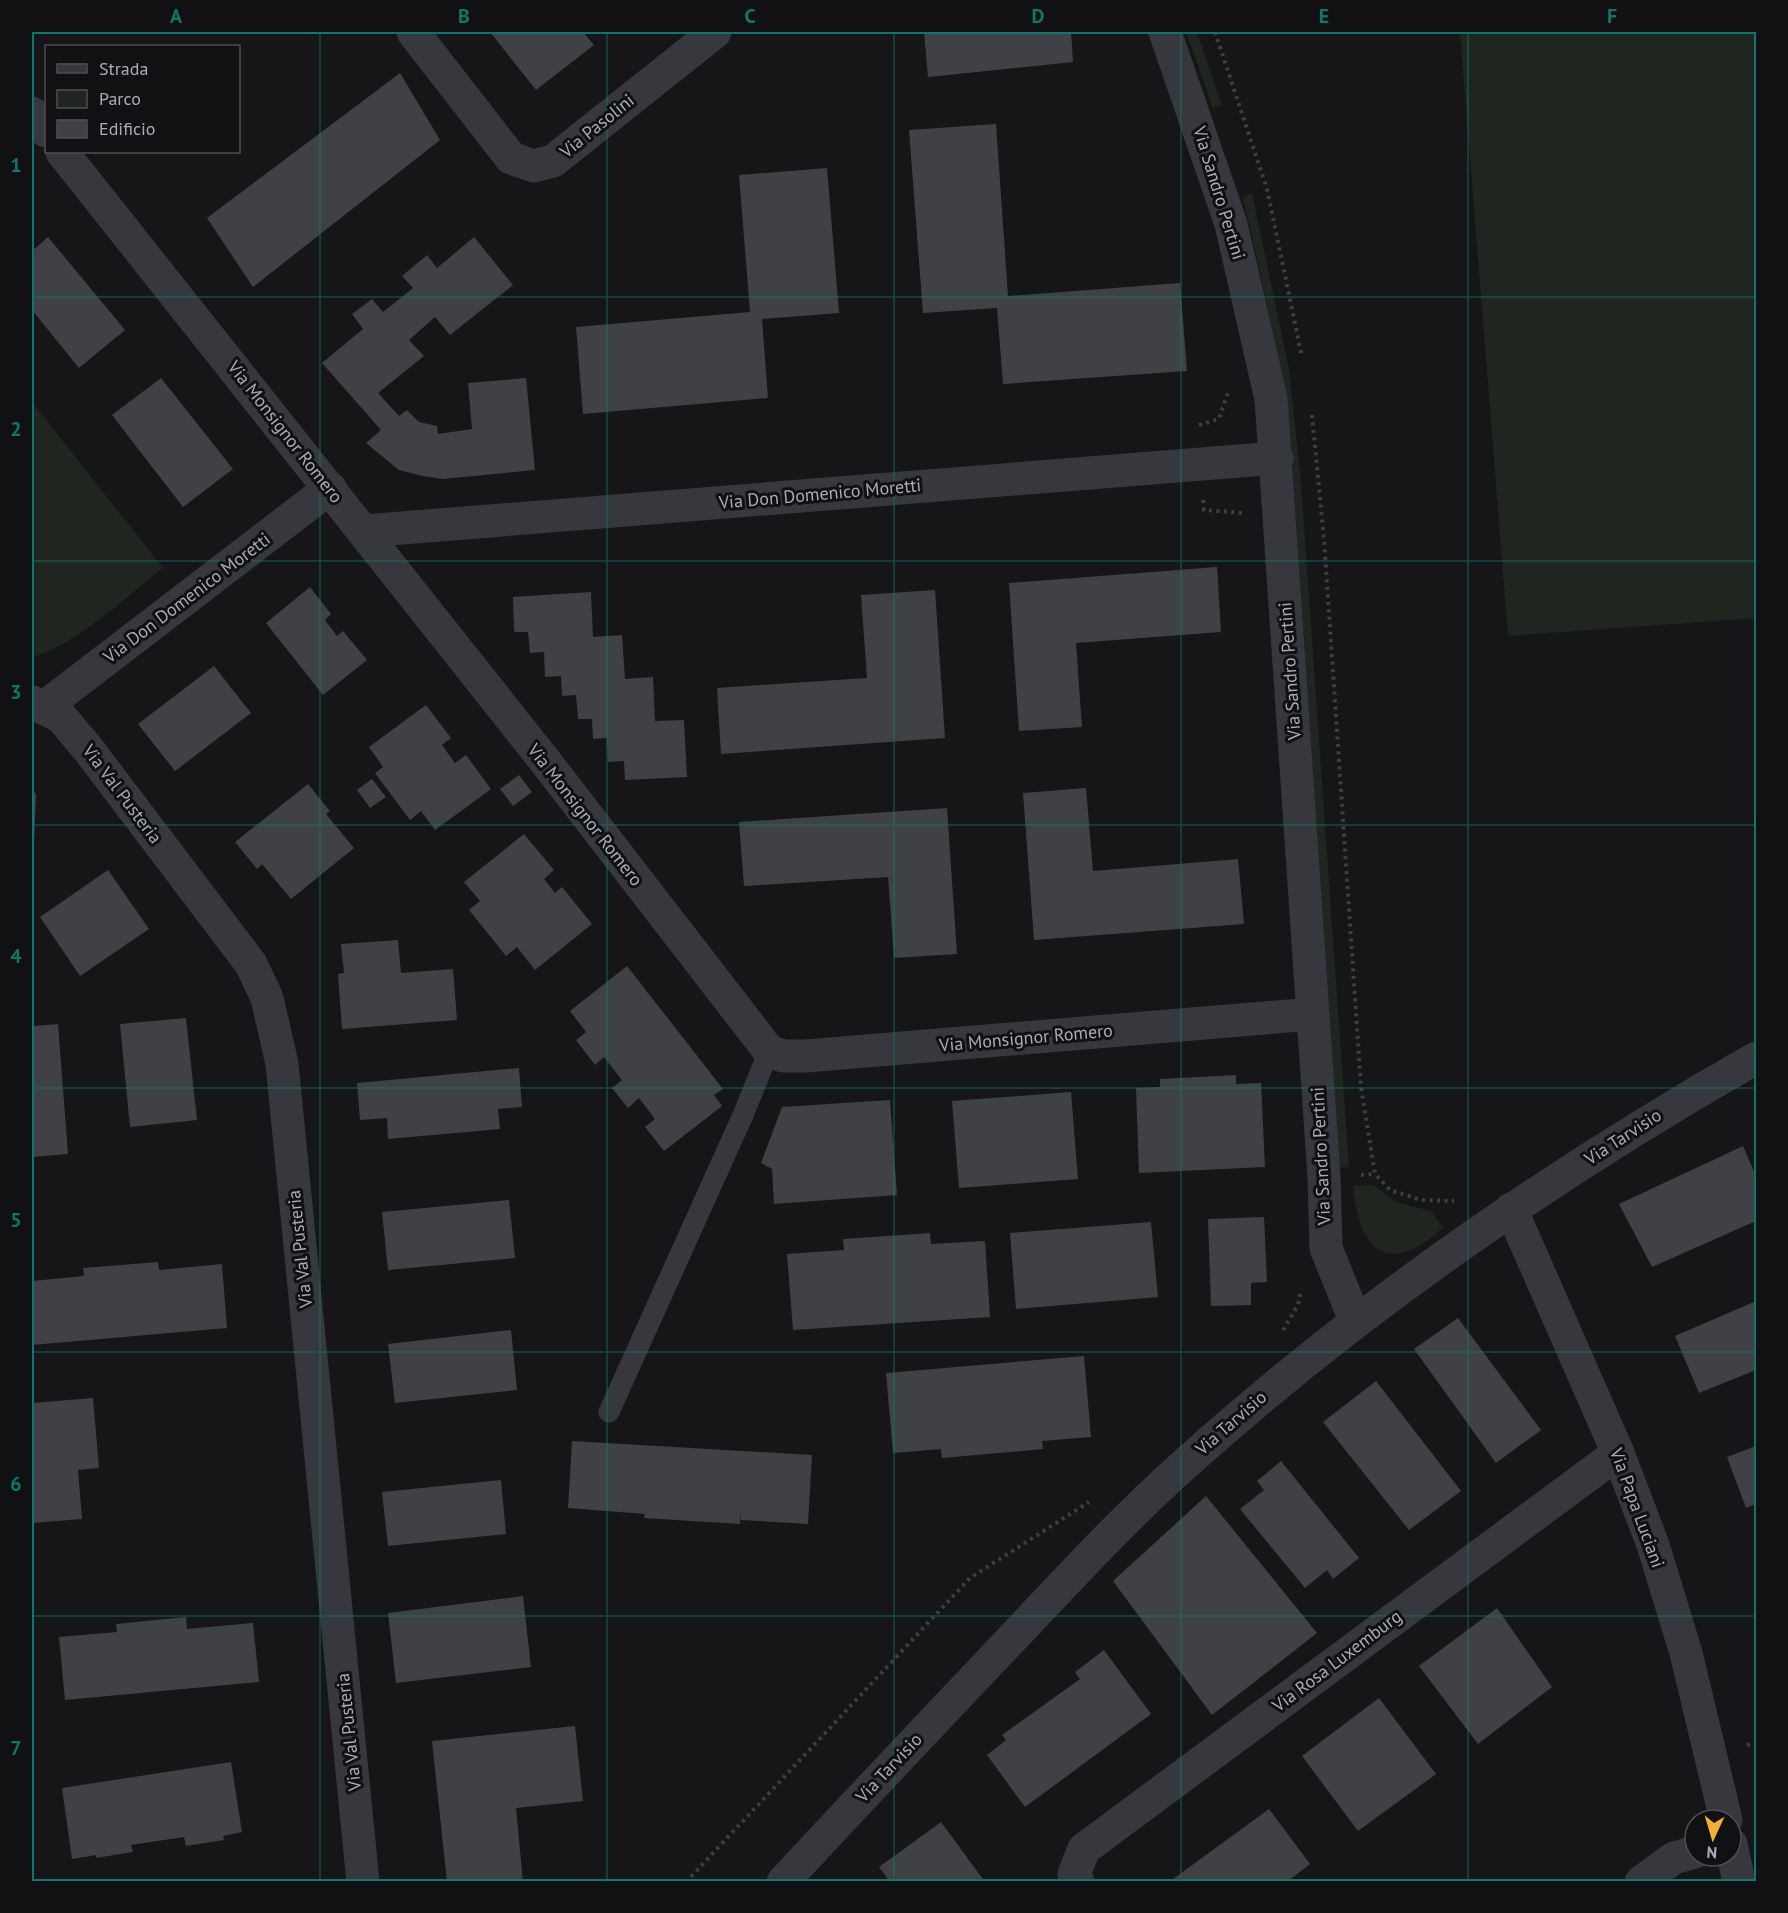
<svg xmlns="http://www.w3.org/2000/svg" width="1788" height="1913" viewBox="0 0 1788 1913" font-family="'PT Sans',sans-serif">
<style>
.green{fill:#1e261f}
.building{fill:#404145}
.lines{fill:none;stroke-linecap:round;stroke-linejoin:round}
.path{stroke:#3d3f44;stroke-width:4;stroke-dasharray:3 4.5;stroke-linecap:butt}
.lane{stroke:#37383d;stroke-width:21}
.street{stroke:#37383d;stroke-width:33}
.grid{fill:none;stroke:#0f766e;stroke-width:1.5;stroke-opacity:0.55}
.labels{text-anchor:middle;stroke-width:6;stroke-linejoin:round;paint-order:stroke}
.street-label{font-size:18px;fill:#a8adb8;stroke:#111113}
.neatline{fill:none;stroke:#0f766e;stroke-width:2}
.grid-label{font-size:20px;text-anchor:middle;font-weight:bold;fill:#0f766e}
</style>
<rect width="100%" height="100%" fill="#161618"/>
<g class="green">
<polygon points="1186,32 1197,32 1222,105 1213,108"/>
<polygon points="1460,32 1756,32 1756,618 1508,636"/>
<path d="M 1252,193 L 1289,369 L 1301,483 L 1349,1167 L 1339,1168 L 1292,464 C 1283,374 1264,286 1243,198 Z"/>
<path d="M 32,402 L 163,568 C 128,595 73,647 32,657 Z"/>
<path d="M 1373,1185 L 1398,1203 L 1431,1211 L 1443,1228 C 1389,1277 1359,1253 1353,1186 Z"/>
</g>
<g class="building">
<polygon points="490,32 583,32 594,45 536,90"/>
<polygon points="924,32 1071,32 1073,62 928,77"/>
<polygon points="400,73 440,140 253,287 207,218"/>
<polygon points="996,124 1008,296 1180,283 1187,371 1003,384 997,308 923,313 909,130"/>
<polygon points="827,168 839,313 762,319 768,398 583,414 576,327 750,312 739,175"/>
<polygon points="48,237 125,330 79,368 32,310 32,251"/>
<polygon points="474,237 513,285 450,335 435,317 409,340 424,356 378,393 399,416 407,410 419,422 437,426 438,434 472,429 468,383 526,378 535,470 442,479 423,476 399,470 366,443 381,430 322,363 363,329 352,314 372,299 383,312 413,288 402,276 427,255 437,268"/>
<polygon points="161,378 233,469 183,507 112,415"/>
<polygon points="1217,567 1221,632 1076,643 1082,727 1019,731 1009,583"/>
<polygon points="310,587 331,614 325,620 337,636 343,631 367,660 323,695 266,623"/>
<polygon points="935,590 945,738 721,754 717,688 867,678 861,595"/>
<polygon points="591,592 593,637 622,635 625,679 653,677 655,721 684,720 687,777 625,780 624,761 608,762 607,738 593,739 592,719 578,719 576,695 562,696 561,676 545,677 544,652 530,653 528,632 514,632 513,597"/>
<polygon points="214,666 251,713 175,771 138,724"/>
<polygon points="426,705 451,738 442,745 455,763 466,755 491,789 435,830 421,811 410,820 375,773 383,767 369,747"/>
<polygon points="519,775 532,792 513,806 500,789"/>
<polygon points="372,779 386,797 370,808 357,790"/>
<polygon points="308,784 330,811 326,814 354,848 291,899 262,864 257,869 235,842"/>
<polygon points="1086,788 1093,871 1238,859 1244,924 1034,940 1023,793"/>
<polygon points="32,790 36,794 34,845 32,844"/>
<polygon points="947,808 957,954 894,958 888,877 744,886 739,822"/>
<polygon points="524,834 554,870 544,879 555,893 562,887 592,924 535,970 517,947 506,956 469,910 480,901 464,882"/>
<polygon points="108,870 149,929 80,976 40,917"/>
<polygon points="398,940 401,973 453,969 457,1020 342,1029 338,974 344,973 341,944"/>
<polygon points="627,966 723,1089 714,1095 722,1106 664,1151 645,1127 655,1119 639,1098 628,1108 612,1088 622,1080 604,1057 595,1065 576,1040 586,1032 570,1011"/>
<polygon points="186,1018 197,1120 130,1127 120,1024"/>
<polygon points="58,1024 68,1154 32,1157 32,1026"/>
<polygon points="519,1068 522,1107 498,1109 500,1129 388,1139 387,1118 360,1120 357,1083"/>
<polygon points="1236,1075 1236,1084 1261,1083 1265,1167 1139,1173 1136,1088 1160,1087 1160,1079"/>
<polygon points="1071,1092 1078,1179 959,1188 952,1101"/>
<polygon points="890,1100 897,1195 774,1204 772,1169 761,1163 782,1107"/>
<polygon points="1743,1146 1756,1176 1756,1221 1652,1267 1619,1204"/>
<polygon points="509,1200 515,1258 388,1270 382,1212"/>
<polygon points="1264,1217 1267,1282 1251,1283 1251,1305 1211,1306 1208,1219"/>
<polygon points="1151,1222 1158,1297 1016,1309 1010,1233"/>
<polygon points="930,1233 931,1244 985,1241 990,1317 793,1330 787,1254 844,1250 843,1239"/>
<polygon points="158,1262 159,1270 222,1264 227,1328 32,1345 32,1281 84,1276 83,1268"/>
<polygon points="1756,1301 1756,1370 1699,1393 1675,1336"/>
<polygon points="1458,1318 1541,1430 1496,1463 1414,1349"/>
<polygon points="511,1330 517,1390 395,1403 388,1344"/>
<polygon points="1084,1356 1091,1437 1042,1441 1043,1449 942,1458 941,1449 893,1453 886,1373"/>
<polygon points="1376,1381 1461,1491 1409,1530 1323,1422"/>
<polygon points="93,1398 99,1468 78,1470 82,1519 32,1523 32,1403"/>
<polygon points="572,1441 812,1455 808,1524 741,1520 741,1510 740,1524 644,1518 645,1514 568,1508"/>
<polygon points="1756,1446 1756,1504 1746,1508 1727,1457"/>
<polygon points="1281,1461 1359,1558 1333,1579 1327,1570 1305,1588 1240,1509 1264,1490 1257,1481"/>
<polygon points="501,1480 506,1534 388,1546 382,1492"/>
<polygon points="1206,1496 1317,1633 1212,1715 1113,1581"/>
<polygon points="523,1596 531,1667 396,1683 388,1613"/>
<polygon points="1497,1608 1552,1687 1478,1744 1419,1666"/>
<polygon points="186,1617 187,1629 253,1623 259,1682 65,1700 59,1637 117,1632 116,1624"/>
<polygon points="1104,1650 1151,1714 1025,1807 987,1755 1006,1740 1002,1735 1080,1679 1075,1672"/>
<polygon points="1379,1698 1436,1774 1358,1831 1302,1756"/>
<polygon points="575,1726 583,1801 516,1808 523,1882 447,1882 432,1741"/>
<polygon points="231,1762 242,1832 223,1836 224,1840 186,1846 184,1837 131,1845 133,1852 96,1858 96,1855 72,1859 62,1788"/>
<polygon points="1269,1809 1310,1864 1287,1882 1169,1882"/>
<polygon points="941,1822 985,1882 890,1882 879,1867"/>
</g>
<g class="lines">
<g class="path">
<polyline points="1215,32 1267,189 1302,357"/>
<polyline points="1312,415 1324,539 1361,1087 1375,1174 1390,1190 1421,1200 1454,1201"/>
<polyline points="1199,425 1219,419 1229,389"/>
<polyline points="1203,500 1204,510 1243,513"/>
<polyline points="1361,1175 1375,1174"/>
<polyline points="1283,1330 1298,1305 1301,1289"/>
<polyline points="1747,1745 1756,1743"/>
<polyline points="686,1882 970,1578 1089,1502"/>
</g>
<polyline class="lane" points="609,1412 743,1115 769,1051"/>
<g class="street">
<polyline points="413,32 511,158 534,166 553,161 715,32"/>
<polyline points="1165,32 1231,224 1271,399 1324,1177 1326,1248 1355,1320"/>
<polyline points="32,113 46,131"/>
<polyline points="62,152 545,761 769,1051 783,1056 806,1056 1312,1014"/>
<polyline points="364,531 1277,458"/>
<polyline points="32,702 61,717 88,749 251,964 267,998 282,1064 363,1882"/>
<polyline points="43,708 330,488"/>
<polyline points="1511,1209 1618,1453 1653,1545 1686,1653 1726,1820"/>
<polyline points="1731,1844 1739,1882"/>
<path d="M 783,1882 C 856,1803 930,1725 1004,1647 C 1063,1585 1121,1521 1185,1464 C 1359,1307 1553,1174 1756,1058"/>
<polyline points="1078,1882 1074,1874 1084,1849 1618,1453"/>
<polyline points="1641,1882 1674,1858 1695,1852"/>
</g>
</g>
<path class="grid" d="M 320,32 L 320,1882M 607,32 L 607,1882M 894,32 L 894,1882M 1181,32 L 1181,1882M 1468,32 L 1468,1882M 32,297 L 1756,297M 32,561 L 1756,561M 32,825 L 1756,825M 32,1088 L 1756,1088M 32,1352 L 1756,1352M 32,1616 L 1756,1616"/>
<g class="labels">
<g class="street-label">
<text transform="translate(597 126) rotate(-39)" y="6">Via Pasolini</text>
<text transform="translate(1219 193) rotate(73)" y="6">Via Sandro Pertini</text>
<text transform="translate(285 432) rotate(52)" y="6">Via Monsignor Romero</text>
<text transform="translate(820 494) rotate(-5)" y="6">Via Don Domenico Moretti</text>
<text transform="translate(187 598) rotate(-37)" y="6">Via Don Domenico Moretti</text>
<text transform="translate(1290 671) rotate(-94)" y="6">Via Sandro Pertini</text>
<text transform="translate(122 794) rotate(53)" y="6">Via Val Pusteria</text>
<text transform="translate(585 815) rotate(52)" y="6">Via Monsignor Romero</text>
<text transform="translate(1026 1038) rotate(-5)" y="6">Via Monsignor Romero</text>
<text transform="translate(1623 1137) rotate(-33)" y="6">Via Tarvisio</text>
<text transform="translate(1321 1156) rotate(-93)" y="6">Via Sandro Pertini</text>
<text transform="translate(300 1249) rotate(-96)" y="6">Via Val Pusteria</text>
<text transform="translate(1231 1423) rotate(-41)" y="6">Via Tarvisio</text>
<text transform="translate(1637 1508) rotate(70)" y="6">Via Papa Luciani</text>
<text transform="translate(1337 1661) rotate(-37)" y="6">Via Rosa Luxemburg</text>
<text transform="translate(349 1732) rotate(-96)" y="6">Via Val Pusteria</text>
<text transform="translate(889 1768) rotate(-47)" y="6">Via Tarvisio</text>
</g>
</g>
<rect width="1788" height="1913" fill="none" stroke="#111113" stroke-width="66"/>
<rect x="45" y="45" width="195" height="108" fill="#111113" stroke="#4d4f55" stroke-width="1.5"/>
<rect x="57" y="64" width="30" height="9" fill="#37383d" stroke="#4d4f55" stroke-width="1.5"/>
<text x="99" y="75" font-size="18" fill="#a8adb8">Strada</text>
<rect x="57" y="90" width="30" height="18" fill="#1e261f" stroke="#4d4f55" stroke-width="1.5"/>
<text x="99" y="105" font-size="18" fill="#a8adb8">Parco</text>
<rect x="57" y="120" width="30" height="18" fill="#404145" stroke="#4d4f55" stroke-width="1.5"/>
<text x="99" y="135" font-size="18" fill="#a8adb8">Edificio</text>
<g transform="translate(1713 1838) rotate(184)"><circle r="28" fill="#111113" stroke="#4d4f55" stroke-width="1.5"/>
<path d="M0-4.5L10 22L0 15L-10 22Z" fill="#f2b134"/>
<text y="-9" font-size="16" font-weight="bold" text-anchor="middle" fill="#a8adb8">N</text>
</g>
<rect x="33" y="33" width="1722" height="1847" class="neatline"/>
<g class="grid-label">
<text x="176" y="23">A</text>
<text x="464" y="23">B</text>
<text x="750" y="23">C</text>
<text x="1038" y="23">D</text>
<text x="1324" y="23">E</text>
<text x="1612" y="23">F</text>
<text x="16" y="172">1</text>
<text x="16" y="436">2</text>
<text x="16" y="699">3</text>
<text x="16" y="963">4</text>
<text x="16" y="1227">5</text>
<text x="16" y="1491">6</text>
<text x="16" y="1755">7</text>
</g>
</svg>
